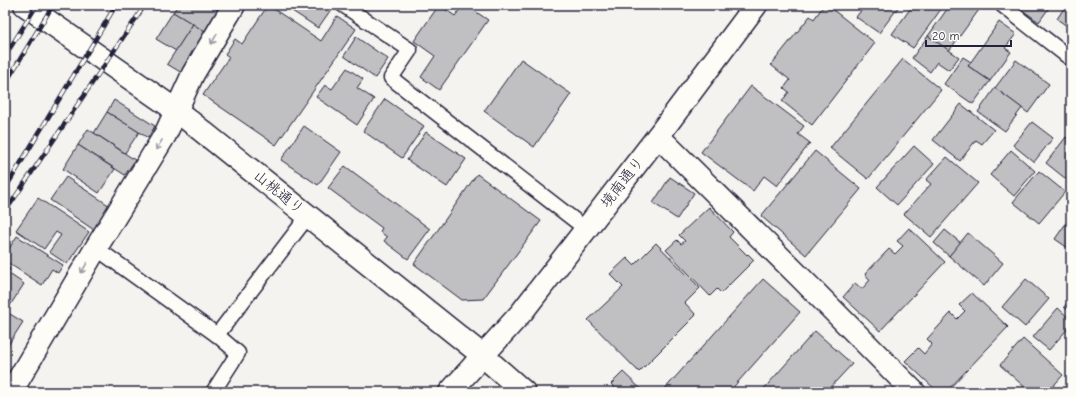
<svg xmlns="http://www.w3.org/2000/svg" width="1076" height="397" viewBox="0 0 1076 397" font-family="'Comic Neue','Klee One',sans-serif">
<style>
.building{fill:#c0bfc2;stroke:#22223b}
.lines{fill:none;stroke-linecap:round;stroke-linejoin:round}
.lane-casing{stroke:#22223b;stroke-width:17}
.street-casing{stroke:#22223b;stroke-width:25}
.secondary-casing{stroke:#22223b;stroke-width:25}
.lane{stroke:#fdfcf7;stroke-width:14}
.street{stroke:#fdfcf7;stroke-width:22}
.secondary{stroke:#fdfcf7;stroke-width:22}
.rail-casing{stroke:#22223b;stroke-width:4.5}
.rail{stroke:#fdfcf7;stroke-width:3;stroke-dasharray:9;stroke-linecap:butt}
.oneway{stroke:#9a9aa2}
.labels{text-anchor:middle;stroke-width:3.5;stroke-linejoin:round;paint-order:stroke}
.street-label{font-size:15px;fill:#22223b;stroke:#fdfcf7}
</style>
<rect width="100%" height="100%" fill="#f4f3ef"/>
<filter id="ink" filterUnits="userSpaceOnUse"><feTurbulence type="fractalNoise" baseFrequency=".025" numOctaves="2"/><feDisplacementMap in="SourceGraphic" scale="8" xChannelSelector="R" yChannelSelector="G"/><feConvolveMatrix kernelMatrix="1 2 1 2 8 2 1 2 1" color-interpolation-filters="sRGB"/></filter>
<g filter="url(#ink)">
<g class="building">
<polygon points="178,5 225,5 208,34 173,12"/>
<polygon points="268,5 321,41 337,16 356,29 276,145 203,95 229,57 225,54 235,39 242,44"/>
<polygon points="283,5 328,5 332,8 318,28"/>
<polygon points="439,5 455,16 463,5 466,5 488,20 439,90 421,77 435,56 414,41"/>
<polygon points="476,5 485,5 482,9"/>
<polygon points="824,5 827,5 875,43 812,125 782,101 789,92 784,88 790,80 771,65 810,16 814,19"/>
<polygon points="859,5 900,5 879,33 856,17 863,8"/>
<polygon points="913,5 944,5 913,48 892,34"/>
<polygon points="950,5 978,5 981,7 949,51 928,36"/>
<polygon points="1019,5 1051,5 1039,22 1018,7"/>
<polygon points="1066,5 1071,5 1071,29 1057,19"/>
<polygon points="173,12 193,24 176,51 156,39"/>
<polygon points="999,22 1016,34 1005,48 1011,52 990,81 968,66"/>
<polygon points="193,24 208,34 182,73 167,64"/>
<polygon points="928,36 959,57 949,70 937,62 930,72 912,58"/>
<polygon points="356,37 388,59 375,78 344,56"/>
<polygon points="963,57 971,62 968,66 990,81 973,104 944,84"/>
<polygon points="521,59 571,94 534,147 484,111"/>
<polygon points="903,59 941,90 868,179 830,148"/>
<polygon points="1016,60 1049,84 1028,113 995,88"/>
<polygon points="347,68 363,79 357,88 374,99 357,125 316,97 325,85 332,89"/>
<polygon points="751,86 804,126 798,134 810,143 777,186 764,176 753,191 701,152"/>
<polygon points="995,88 1022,108 1005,131 978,112"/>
<polygon points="385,99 424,126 402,158 363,131"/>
<polygon points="114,100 155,126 148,138 107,112"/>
<polygon points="961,104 994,130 982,144 976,140 960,161 933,140"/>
<polygon points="107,112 139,132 125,153 94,133"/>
<polygon points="1032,122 1053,138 1034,162 1013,145"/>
<polygon points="304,126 341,152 318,185 281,160"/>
<polygon points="88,129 135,160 125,175 78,145"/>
<polygon points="426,132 466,159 447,187 407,160"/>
<polygon points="1066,137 1071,141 1071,173 1066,179 1046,163"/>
<polygon points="78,145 115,169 99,193 63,169"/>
<polygon points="914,146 934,164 897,205 877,187"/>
<polygon points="1011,150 1035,171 1014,196 990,175"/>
<polygon points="815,151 861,189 806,255 761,216"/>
<polygon points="947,157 978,183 931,237 904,214 931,184 926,180"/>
<polygon points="345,166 430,229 408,259 384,241 387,237 380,232 382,228 328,188"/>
<polygon points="1039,171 1065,192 1039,223 1013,202"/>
<polygon points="477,174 541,221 483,299 462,300 414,264"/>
<polygon points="66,177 110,206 94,230 50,200"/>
<polygon points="670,177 694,193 677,219 653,203"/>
<polygon points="38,198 89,232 67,264 49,252 61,235 56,232 44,249 16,230"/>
<polygon points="709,207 733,232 729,237 747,255 748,254 754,260 721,293 717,289 710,296 666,250 677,240 681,244 685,241 679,235"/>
<polygon points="1071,216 1071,250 1055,239"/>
<polygon points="909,228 945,262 880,331 843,297 855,283 862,289 870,280 865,274 889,249 895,254 903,246 897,241"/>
<polygon points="945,230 961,243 949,256 934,243"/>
<polygon points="968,233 1003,263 984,286 949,256"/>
<polygon points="17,236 63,265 58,273 52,269 42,285 5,261 5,255"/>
<polygon points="656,243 700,288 685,303 696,315 639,372 588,320 623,287 610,274 627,258 634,265"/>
<polygon points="5,266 10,269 8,273 24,284 9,307 5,304"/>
<polygon points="763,279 800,312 729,392 662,392"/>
<polygon points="1026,279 1049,299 1025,327 1002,307"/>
<polygon points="972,293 1008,327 946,392 938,392 905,361 918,348 924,354 932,344 927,339 951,313 957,319 965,311 959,305"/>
<polygon points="1071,298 1071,312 1064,307"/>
<polygon points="1058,308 1071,320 1071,325 1049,350 1033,337"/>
<polygon points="5,311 23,322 5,350"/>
<polygon points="815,331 852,364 826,392 761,392"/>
<polygon points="1023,339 1063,375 1048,392 1030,392 1000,365"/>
<polygon points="623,372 644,392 613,392 616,389 611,384"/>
<polygon points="987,387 992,392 983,392"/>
</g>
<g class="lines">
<defs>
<g id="lane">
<polyline points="343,5 410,50 391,78 586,229"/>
<polyline points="1002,5 1071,59"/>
<polyline points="96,248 217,335 238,353 213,392"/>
<polyline points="217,335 308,216"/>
</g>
<g id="street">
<polyline points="658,136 799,276 914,392"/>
<polyline points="11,392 96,248 165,135 193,74 234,5"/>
</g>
<g id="secondary">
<polyline points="25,5 177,111 482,355 524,392"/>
<polyline points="450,392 522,312 658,136 756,5"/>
</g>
</defs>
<use href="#lane" class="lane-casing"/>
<use href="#street" class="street-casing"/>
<use href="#secondary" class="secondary-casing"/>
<use href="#lane" class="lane"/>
<use href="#street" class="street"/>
<use href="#secondary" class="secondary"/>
<defs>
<g id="rail">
<polyline points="5,56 37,5"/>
<polyline points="5,84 53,5"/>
<polyline points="5,189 116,5"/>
<polyline points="5,212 145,5"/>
</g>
</defs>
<use href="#rail" class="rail-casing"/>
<use href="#rail" class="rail"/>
</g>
<defs><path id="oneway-shaft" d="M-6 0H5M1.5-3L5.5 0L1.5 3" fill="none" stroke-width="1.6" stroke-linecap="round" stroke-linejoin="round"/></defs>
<g class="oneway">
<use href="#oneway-shaft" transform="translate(214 39) rotate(120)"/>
<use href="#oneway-shaft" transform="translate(159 145) rotate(122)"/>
<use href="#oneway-shaft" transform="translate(84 268) rotate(120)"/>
</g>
</g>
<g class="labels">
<g class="street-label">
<text transform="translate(622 182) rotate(-52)" y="5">境南通り</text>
<text transform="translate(279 192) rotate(39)" y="5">山桃通り</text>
</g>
</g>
<rect width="1076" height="397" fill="none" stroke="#fdfcf7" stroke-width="20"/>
<rect x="10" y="10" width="1056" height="377" fill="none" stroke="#22223b" stroke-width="1.5" filter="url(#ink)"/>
<path d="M926 40v6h85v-6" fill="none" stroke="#22223b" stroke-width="2"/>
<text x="932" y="40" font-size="12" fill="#22223b" stroke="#fdfcf7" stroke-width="3" paint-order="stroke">20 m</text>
</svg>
